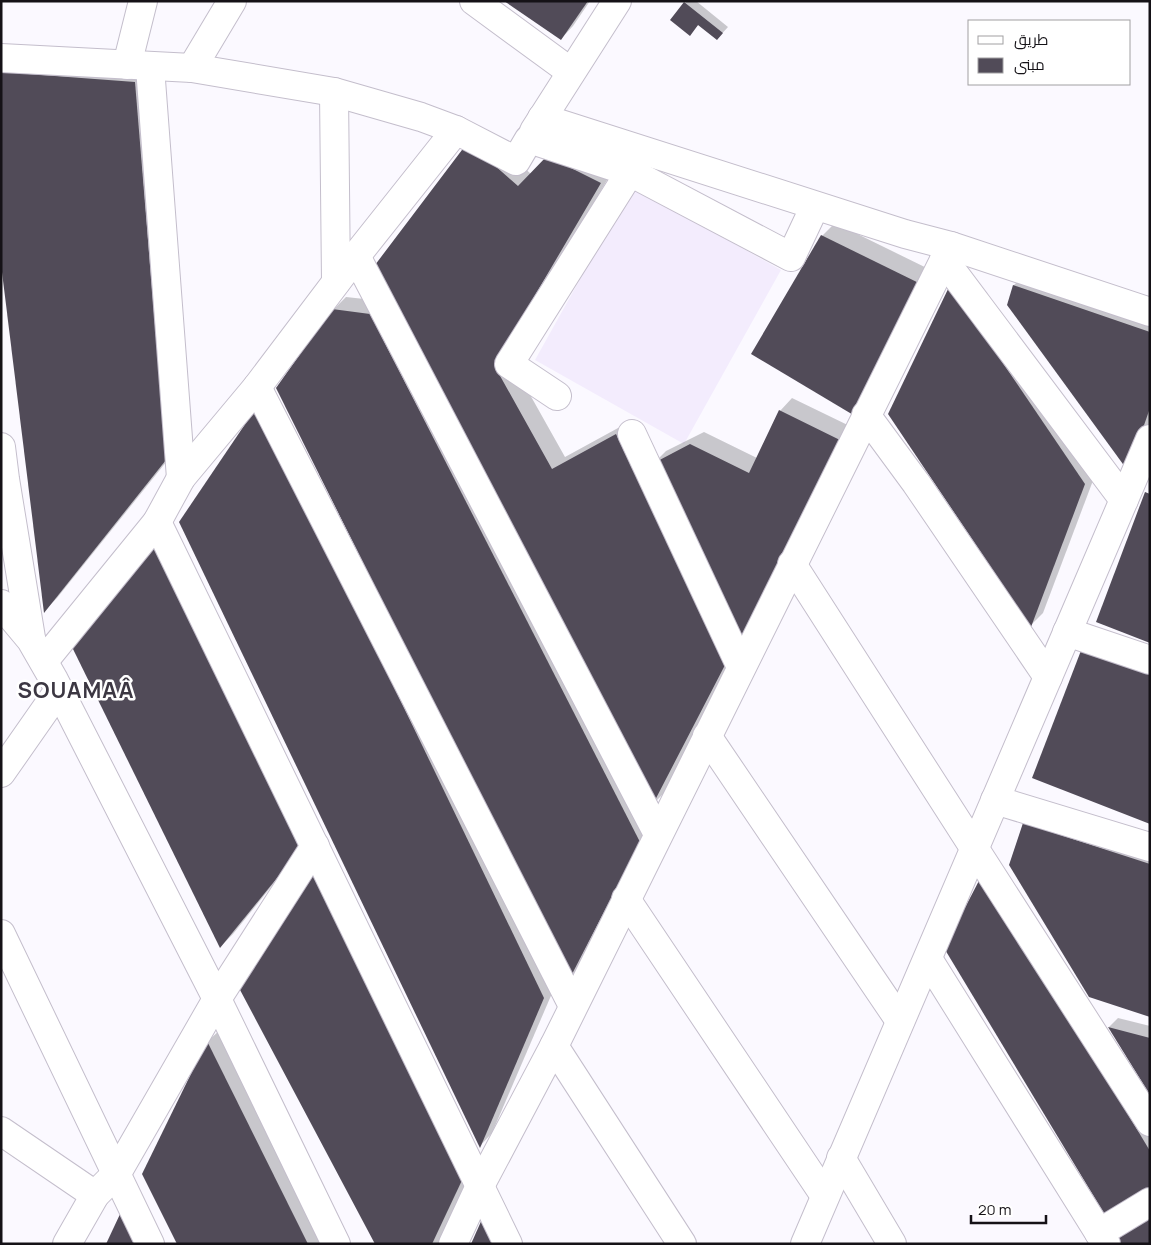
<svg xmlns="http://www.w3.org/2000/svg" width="1151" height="1245" viewBox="0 0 1151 1245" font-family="Manrope,Cairo,sans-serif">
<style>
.built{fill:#f3ecfd}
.shadow{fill:#0003}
.building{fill:#514b58}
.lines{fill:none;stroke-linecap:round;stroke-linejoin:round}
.minor-casing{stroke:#c4becc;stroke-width:30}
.minor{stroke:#fff;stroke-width:28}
.labels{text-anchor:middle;stroke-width:5;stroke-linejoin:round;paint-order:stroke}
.district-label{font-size:22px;font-weight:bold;letter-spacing:1px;fill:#3c3742;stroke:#fff}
</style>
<rect width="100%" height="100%" fill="#fbf9ff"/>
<polygon class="built" points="632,186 781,270 684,444 535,360"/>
<g class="shadow">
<polygon points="506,1 590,1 573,26 561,39"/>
<polygon points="687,1 696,1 728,27 717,39 699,24 690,34 685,3"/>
<polygon points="1,59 148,69 179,446 57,598 45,610 1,254"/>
<polygon points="482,130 531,174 561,144 613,170 506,352 565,457 629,422 737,651 665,792 653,804 376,265"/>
<polygon points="835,223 941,275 855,415 822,236"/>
<polygon points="1027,273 1150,315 1150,430 1141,457 1009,305 1014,285"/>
<polygon points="963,274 1097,470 1043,613 1031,625"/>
<polygon points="346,297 383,301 652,828 583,964 571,976 333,310"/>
<polygon points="271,394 556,984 492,1133 480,1146"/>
<polygon points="792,398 858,430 755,625 653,464 666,451 704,432 757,458 780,411"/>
<polygon points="74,647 316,831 233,934 221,946"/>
<polygon points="1037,811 1150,847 1150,1016 1024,824"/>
<polygon points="946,948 1150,1118 1150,1187"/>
<polygon points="1118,1018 1150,1026 1150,1093 1109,1027"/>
<polygon points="221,1029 327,1244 179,1244 144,1174 208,1041"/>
<polygon points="476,1162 438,1244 376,1244"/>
</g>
<g class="building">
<polygon points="504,1 588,1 561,40"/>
<polygon points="684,2 723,33 717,40 698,25 690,36 670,20"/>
<polygon points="1,72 135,82 166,460 44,613 1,264"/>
<polygon points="468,142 518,186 547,156 601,183 494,365 552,469 616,434 725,665 652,806 375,265"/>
<polygon points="821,235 929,288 855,416 751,354"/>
<polygon points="950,285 1085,484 1031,627 888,414"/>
<polygon points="1013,285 1150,332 1150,408 1128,471 1007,305"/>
<polygon points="332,309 370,314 640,842 570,978 276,388"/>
<polygon points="258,405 544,998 480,1148 179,522"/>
<polygon points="779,410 846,443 743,639 652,464 690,444 749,473"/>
<polygon points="1145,492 1150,494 1150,643 1096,622"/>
<polygon points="153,540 304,845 220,948 72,647"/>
<polygon points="1082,648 1150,674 1150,824 1032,778"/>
<polygon points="1023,823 1150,864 1150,1017 1089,997 1009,865"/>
<polygon points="312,870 464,1176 432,1244 375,1244 239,988"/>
<polygon points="983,873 1150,1151 1150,1188 1105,1215 944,948"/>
<polygon points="1108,1027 1150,1038 1150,1095"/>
<polygon points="207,1041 308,1244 177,1244 142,1174"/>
<polygon points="121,1212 137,1244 106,1244"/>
<polygon points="1150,1215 1150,1244 1113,1244 1111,1240"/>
<polygon points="483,1217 495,1244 471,1244"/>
</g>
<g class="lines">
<defs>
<g id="minor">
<polyline points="474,1 571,72"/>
<polyline points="1,58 192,68 334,92 421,117 456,130 516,161 529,139 630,172 791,257 815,206"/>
<polyline points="127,65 143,1"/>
<polyline points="150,67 181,478"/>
<polyline points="192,68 232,1"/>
<polyline points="334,92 336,282"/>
<polyline points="542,118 905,234 951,246 1150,312"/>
<polyline points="534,131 617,1"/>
<polyline points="356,256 658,834"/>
<polyline points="944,260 1124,500"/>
<polyline points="257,387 573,1006"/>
<polyline points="557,396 509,364 630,172"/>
<polyline points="866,415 916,483 1048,677"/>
<polyline points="632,434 741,667"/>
<polyline points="1,447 5,479 31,638"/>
<polyline points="157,522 508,1244"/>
<polyline points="792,564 1150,1122"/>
<polyline points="1,604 31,640 54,680 217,999 336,1244"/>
<polyline points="1067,632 1150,660"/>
<polyline points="44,661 157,522 181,478 257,387 356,256 456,130"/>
<polyline points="707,736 900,1021"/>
<polyline points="1,773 59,690"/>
<polyline points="995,800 1150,847"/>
<polyline points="626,899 825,1196"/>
<polyline points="1,934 150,1244"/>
<polyline points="928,959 1106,1244"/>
<polyline points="554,1046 682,1244"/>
<polyline points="1,1131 95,1195"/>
<polyline points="841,1158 892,1244"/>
<polyline points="1099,1233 1150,1202"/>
<polyline points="67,1244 95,1195 117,1173 217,999 315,846"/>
<polyline points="453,1244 480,1186 554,1046 951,246"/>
<polyline points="805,1244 1150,439"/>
</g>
</defs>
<use href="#minor" class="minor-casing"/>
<use href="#minor" class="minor"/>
</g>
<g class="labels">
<g class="district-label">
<text x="76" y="698">SOUAMAÂ</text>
</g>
</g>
<rect width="1151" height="1245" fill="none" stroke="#151217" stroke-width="5"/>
<rect x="968" y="20" width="162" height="65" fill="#ffffff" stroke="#a1a0a2"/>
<rect x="978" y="36" width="25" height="8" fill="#ffffff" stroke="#a1a0a2"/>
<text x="1014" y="45" font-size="15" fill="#151217">طريق</text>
<rect x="978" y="58" width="25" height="15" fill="#514b58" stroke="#a1a0a2"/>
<text x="1014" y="70" font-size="15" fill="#151217">مبنى</text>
<path d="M971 1215v8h75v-8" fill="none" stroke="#151217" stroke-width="2.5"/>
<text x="978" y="1215" font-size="15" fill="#151217" stroke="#ffffff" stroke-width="4" paint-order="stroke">20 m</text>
</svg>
